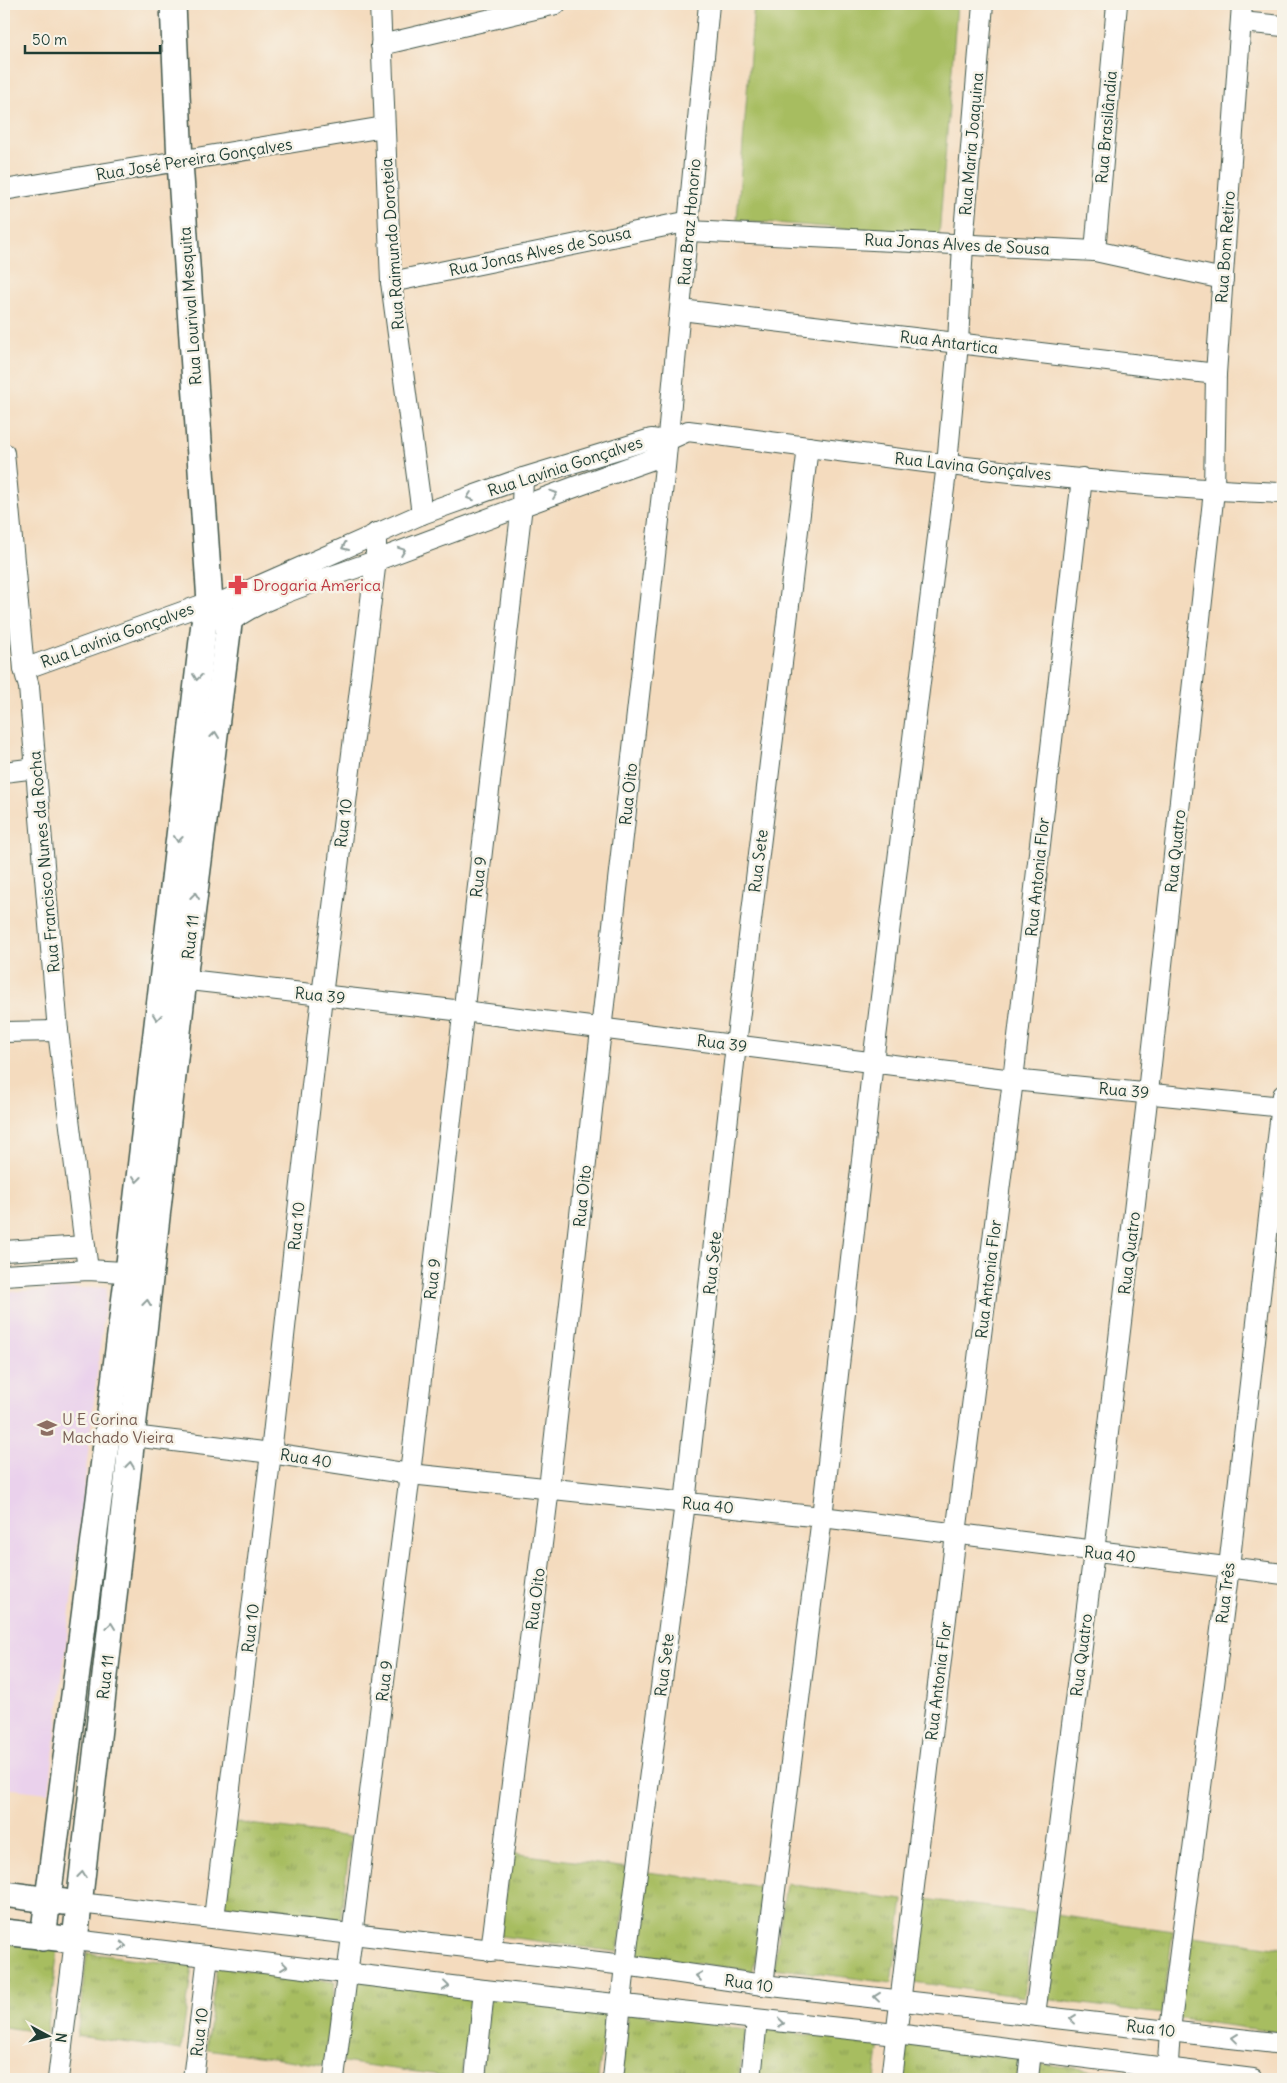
<svg xmlns="http://www.w3.org/2000/svg" width="1287" height="2083" viewBox="0 0 1287 2083" font-family="Delius,sans-serif">
<style>
.built{fill:#ead1ec}
.grass{fill:url(#grass-tufts);stroke:#637d4a}
.garden{fill:#a7bd61;stroke:#637d4a}
.lines{fill:none;stroke-linecap:round;stroke-linejoin:round}
.minor-casing{stroke:#3f5549;stroke-width:22}
.major-casing{stroke:#3f5549;stroke-width:28}
.minor{stroke:#fff;stroke-width:20}
.major{stroke:#fff;stroke-width:25}
.oneway{stroke:#8f9e9a}
.labels{text-anchor:middle;stroke-width:5;stroke-linejoin:round;paint-order:stroke}
.street-label{font-size:16px;fill:#1f3d34;stroke:#f7f3e8}
.health-label{font-size:16px;fill:#be3a42;stroke:#f7f3e8;text-anchor:start}
.education-label{font-size:16px;fill:#785e54;stroke:#f7f3e8;text-anchor:start}
</style>
<defs>
<pattern id="grass-tufts" width="24" height="20" patternUnits="userSpaceOnUse" patternTransform="scale(1.25)"><rect width="24" height="20" fill="#a7bd61"/><path d="M3 7l-1-3M5 7V3M7 7l1-3M15 17l-1-3M17 17v-4M19 17l1-3" fill="none" stroke="#879b51"/></pattern>
</defs>
<rect width="100%" height="100%" fill="#f7f3e8"/>
<filter id="ink" filterUnits="userSpaceOnUse"><feTurbulence type="fractalNoise" baseFrequency=".02" numOctaves="2"/><feDisplacementMap in="SourceGraphic" scale="10" xChannelSelector="R" yChannelSelector="G"/><feConvolveMatrix kernelMatrix="1 2 1 2 8 2 1 2 1" color-interpolation-filters="sRGB"/></filter>
<filter id="wash" filterUnits="userSpaceOnUse"><feTurbulence type="fractalNoise" baseFrequency=".0096" numOctaves="4" result="noise"/><feDisplacementMap in="SourceGraphic" scale="20" xChannelSelector="R" yChannelSelector="G"/><feGaussianBlur stdDeviation="1.12" result="paint"/><feColorMatrix in="noise" values="0 0 0 0 0 0 0 0 0 0 0 0 0 0 0 0 0 1.4 0 .05"/><feComposite in="paint" operator="in"/></filter>
<g filter="url(#wash)">
<rect width="100%" height="100%" fill="#f4dbbe"/>
<polygon class="built" points="107,1287 49,1793 4,1788 4,1292"/>
<g class="grass">
<polygon points="234,1822 351,1837 340,1921 223,1905"/>
<polygon points="511,1853 629,1868 618,1952 500,1936"/>
<polygon points="647,1872 764,1887 753,1971 635,1955"/>
<polygon points="786,1884 903,1900 892,1983 774,1968"/>
<polygon points="917,1898 1035,1913 1024,1997 906,1981"/>
<polygon points="1055,1915 1173,1931 1162,2014 1044,1999"/>
<polygon points="1185,1935 1283,1948 1283,2033 1174,2018"/>
<polygon points="4,1942 58,1949 47,2033 4,2027"/>
<polygon points="87,1953 192,1966 181,2050 77,2036"/>
<polygon points="217,1966 335,1982 324,2065 206,2049"/>
<polygon points="354,1979 472,1994 461,2078 343,2062"/>
<polygon points="490,1996 606,2010 598,2079 526,2079 480,2073"/>
<polygon points="628,2013 746,2029 739,2079 620,2079"/>
<polygon points="762,2029 880,2044 875,2079 755,2079"/>
<polygon points="902,2040 1020,2056 1016,2079 897,2079"/>
<polygon points="1035,2063 1153,2078 1033,2079"/>
</g>
<polygon class="garden" points="754,4 957,4 939,236 737,220"/>
</g>
<g filter="url(#ink)">
<g class="lines">
<defs>
<g id="minor">
<polyline points="380,4 391,282 422,514"/>
<polyline points="1241,22 1283,26"/>
<polyline points="381,45 556,4"/>
<polyline points="4,190 384,127"/>
<polyline points="689,231 1095,251 1223,279"/>
<polyline points="1095,251 1117,4"/>
<polyline points="391,282 690,221"/>
<polyline points="681,310 1216,374"/>
<path d="M 666,441 L 688,431 C 885,457 1084,486 1283,493"/>
<polyline points="4,453 24,669 29,687 58,1031 88,1270"/>
<polyline points="213,608 222,602 422,514 523,478 651,439 666,441"/>
<path d="M 229,624 C 251,600 331,577 364,565 C 460,529 556,493 653,459 L 666,441"/>
<polyline points="24,669 210,602"/>
<polyline points="4,772 36,768"/>
<polyline points="171,978 463,1011 1013,1080 1283,1107"/>
<polyline points="4,1032 58,1031"/>
<polyline points="4,1251 85,1246"/>
<polyline points="4,1275 88,1270 141,1273"/>
<polyline points="133,1436 271,1453 410,1474 822,1517 1283,1574"/>
<polyline points="79,1903 625,1965 763,1985 1283,2044"/>
<polyline points="214,1918 271,1453 322,996 376,560 376,533"/>
<polyline points="491,1951 549,1488 665,467 709,4"/>
<polyline points="763,1985 822,1517 873,1062 947,464 958,343 963,244 983,4"/>
<polyline points="1035,2015 1094,1552 1148,1092 1214,491 1216,374 1242,4"/>
<polyline points="58,2079 75,1940 484,1990 896,2034 1253,2079"/>
<polyline points="193,2079 208,1956"/>
<polyline points="334,2079 410,1474 522,505 523,478"/>
<polyline points="475,2079 484,1990"/>
<polyline points="613,2079 625,1965 685,1503 736,1045 808,447"/>
<polyline points="751,2079 757,2020"/>
<polyline points="891,2079 956,1534 1013,1080 1082,478"/>
<polyline points="1028,2079 1031,2051"/>
<polyline points="1167,2079 1170,2030 1229,1567 1283,1095"/>
</g>
<g id="major">
<polyline points="4,1894 64,1902"/>
<polyline points="4,1932 75,1940 184,979 229,624 210,602 180,162 173,4"/>
<polyline points="43,1938 128,1272 204,623 213,608"/>
</g>
</defs>
<use href="#minor" class="minor-casing"/>
<use href="#major" class="major-casing"/>
<use href="#minor" class="minor"/>
<use href="#major" class="major"/>
</g>
<defs><path id="oneway-chevron" d="M-2-3.5L2.5 0L-2 3.5" fill="none" stroke-width="1.6" stroke-linecap="round" stroke-linejoin="round" transform="scale(1.25)"/></defs>
<g class="oneway">
<use href="#oneway-chevron" transform="translate(554 494) rotate(-19)"/>
<use href="#oneway-chevron" transform="translate(470 497) rotate(160)"/>
<use href="#oneway-chevron" transform="translate(345 547) rotate(156)"/>
<use href="#oneway-chevron" transform="translate(402 551) rotate(-21)"/>
<use href="#oneway-chevron" transform="translate(197 677) rotate(97)"/>
<use href="#oneway-chevron" transform="translate(215 735) rotate(-83)"/>
<use href="#oneway-chevron" transform="translate(178 839) rotate(97)"/>
<use href="#oneway-chevron" transform="translate(195 896) rotate(-83)"/>
<use href="#oneway-chevron" transform="translate(157 1017) rotate(97)"/>
<use href="#oneway-chevron" transform="translate(137 1179) rotate(97)"/>
<use href="#oneway-chevron" transform="translate(147 1303) rotate(-84)"/>
<use href="#oneway-chevron" transform="translate(130 1465) rotate(-83)"/>
<use href="#oneway-chevron" transform="translate(111 1626) rotate(-83)"/>
<use href="#oneway-chevron" transform="translate(82 1875) rotate(-83)"/>
<use href="#oneway-chevron" transform="translate(123 1946) rotate(6)"/>
<use href="#oneway-chevron" transform="translate(284 1966) rotate(7)"/>
<use href="#oneway-chevron" transform="translate(699 1976) rotate(-172)"/>
<use href="#oneway-chevron" transform="translate(446 1986) rotate(7)"/>
<use href="#oneway-chevron" transform="translate(877 1997) rotate(-174)"/>
<use href="#oneway-chevron" transform="translate(1073 2019) rotate(-174)"/>
<use href="#oneway-chevron" transform="translate(781 2023) rotate(6)"/>
<use href="#oneway-chevron" transform="translate(1235 2038) rotate(-173)"/>
</g>
</g>
<defs>
<symbol id="pharmacy-bare" viewBox="-9 -9 18 18"><path d="M-2-6h4v4h4v4h-4v4h-4v-4h-4v-4h4Z" fill="#e0444e" stroke="#f7f3e8" stroke-width="2.5" paint-order="stroke"/></symbol>
<symbol id="school-bare" viewBox="-9 -9 18 18"><path d="M0-5L7-2L0 1L-7-2ZM-4 1L0 2.5L4 1V4Q0 6-4 4Z" fill="#8d6e63" stroke="#f7f3e8" stroke-width="2.5" paint-order="stroke"/></symbol>
</defs>
<g fill-rule="evenodd">
<use href="#pharmacy-bare" x="224" y="571" width="28" height="28"/>
<use href="#school-bare" x="33" y="1414" width="28" height="28"/>
</g>
<g class="labels">
<g class="street-label">
<text transform="translate(1106 127) rotate(-85)" y="6">Rua Brasilândia</text>
<text transform="translate(971 144) rotate(-85)" y="6">Rua Maria Joaquina</text>
<text transform="translate(194 159) rotate(-9)" y="6">Rua José Pereira Gonçalves</text>
<text transform="translate(689 222) rotate(-85)" y="6">Rua Braz Honorio</text>
<text transform="translate(392 244) rotate(-94)" y="6">Rua Raimundo Doroteia</text>
<text transform="translate(957 244) rotate(3)" y="6">Rua Jonas Alves de Sousa</text>
<text transform="translate(1225 247) rotate(-86)" y="6">Rua Bom Retiro</text>
<text transform="translate(540 251) rotate(-12)" y="6">Rua Jonas Alves de Sousa</text>
<text transform="translate(190 306) rotate(-94)" y="6">Rua Lourival Mesquita</text>
<text transform="translate(949 342) rotate(7)" y="6">Rua Antartica</text>
<text transform="translate(565 466) rotate(-18)" y="6">Rua Lavínia Gonçalves</text>
<text transform="translate(973 466) rotate(6)" y="6">Rua Lavina Gonçalves</text>
<text transform="translate(117 635) rotate(-20)" y="6">Rua Lavínia Gonçalves</text>
<text transform="translate(628 794) rotate(-84)" y="6">Rua Oito</text>
<text transform="translate(343 823) rotate(-83)" y="6">Rua 10</text>
<text transform="translate(1175 851) rotate(-84)" y="6">Rua Quatro</text>
<text transform="translate(758 861) rotate(-83)" y="6">Rua Sete</text>
<text transform="translate(44 862) rotate(-95)" y="6">Rua Francisco Nunes da Rocha</text>
<text transform="translate(478 877) rotate(-83)" y="6">Rua 9</text>
<text transform="translate(1037 877) rotate(-84)" y="6">Rua Antonia Flor</text>
<text transform="translate(190 937) rotate(-83)" y="6">Rua 11</text>
<text transform="translate(320 995) rotate(6)" y="6">Rua 39</text>
<text transform="translate(722 1043) rotate(7)" y="6">Rua 39</text>
<text transform="translate(1124 1090) rotate(5)" y="6">Rua 39</text>
<text transform="translate(582 1196) rotate(-84)" y="6">Rua Oito</text>
<text transform="translate(296 1226) rotate(-84)" y="6">Rua 10</text>
<text transform="translate(1129 1253) rotate(-83)" y="6">Rua Quatro</text>
<text transform="translate(712 1263) rotate(-84)" y="6">Rua Sete</text>
<text transform="translate(432 1279) rotate(-83)" y="6">Rua 9</text>
<text transform="translate(988 1279) rotate(-83)" y="6">Rua Antonia Flor</text>
<text transform="translate(306 1458) rotate(9)" y="6">Rua 40</text>
<text transform="translate(708 1505) rotate(6)" y="6">Rua 40</text>
<text transform="translate(1110 1554) rotate(6)" y="6">Rua 40</text>
<text transform="translate(1225 1593) rotate(-83)" y="6">Rua Três</text>
<text transform="translate(535 1599) rotate(-83)" y="6">Rua Oito</text>
<text transform="translate(250 1628) rotate(-83)" y="6">Rua 10</text>
<text transform="translate(1081 1655) rotate(-83)" y="6">Rua Quatro</text>
<text transform="translate(664 1665) rotate(-83)" y="6">Rua Sete</text>
<text transform="translate(105 1677) rotate(-83)" y="6">Rua 11</text>
<text transform="translate(384 1681) rotate(-83)" y="6">Rua 9</text>
<text transform="translate(938 1681) rotate(-83)" y="6">Rua Antonia Flor</text>
<text transform="translate(749 1983) rotate(8)" y="6">Rua 10</text>
<text transform="translate(1151 2028) rotate(7)" y="6">Rua 10</text>
<text transform="translate(199 2032) rotate(-83)" y="6">Rua 10</text>
</g>
<g class="health-label">
<text x="253" y="591">Drogaria America</text>
</g>
<g class="education-label">
<text x="62" y="1425">U E Corina<tspan x="62" dy="18">Machado Vieira</tspan></text>
</g>
</g>
<rect width="1287" height="2083" fill="none" stroke="#f7f3e8" stroke-width="20"/>
<g transform="translate(48 2036) rotate(97)" stroke="#f7f3e8" stroke-width="4" paint-order="stroke">
<path d="M0-4L9 19L0 12L-9 19Z" fill="#1f3d34"/>
<text y="-8" font-size="14" font-weight="bold" text-anchor="middle" fill="#1f3d34">N</text>
</g>
<path d="M25 45v8h135v-8" fill="none" stroke="#1f3d34" stroke-width="2.5"/>
<text x="32" y="45" font-size="15" fill="#1f3d34" stroke="#f7f3e8" stroke-width="4" paint-order="stroke">50 m</text>
</svg>
